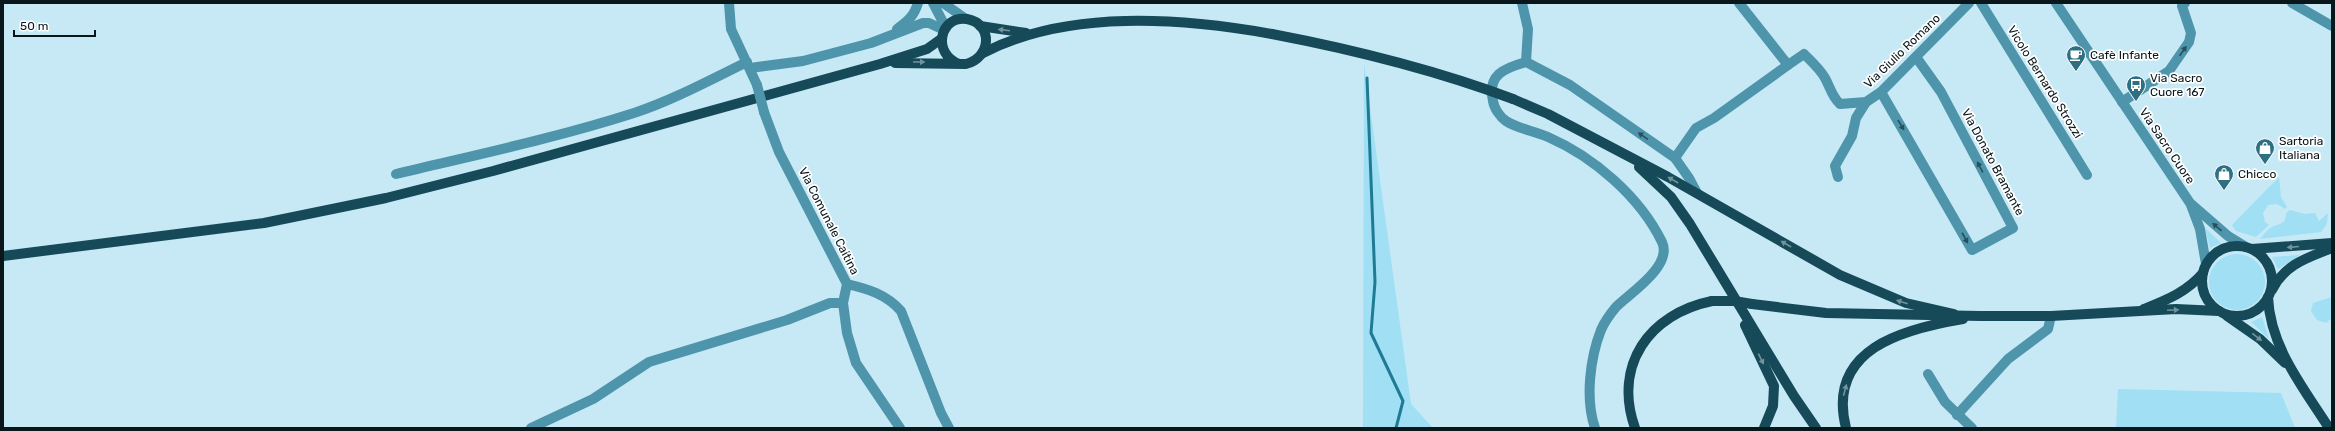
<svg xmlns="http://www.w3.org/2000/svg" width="2335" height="431" viewBox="0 0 2335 431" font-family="Rubik,sans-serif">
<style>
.green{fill:#a0dff4}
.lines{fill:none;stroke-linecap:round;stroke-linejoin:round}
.stream{stroke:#1e7b93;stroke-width:3}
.minor{stroke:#4e95ab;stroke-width:10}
.major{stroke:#164a59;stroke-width:10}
.minor-bridge{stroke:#4e95ab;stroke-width:10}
.major-bridge{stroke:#164a59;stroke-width:10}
.oneway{fill:#73929b}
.oneway2{fill:#284f5b}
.labels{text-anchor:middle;stroke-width:3.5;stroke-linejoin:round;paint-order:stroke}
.street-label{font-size:12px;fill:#09161a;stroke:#fff}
.poi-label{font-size:12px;fill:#09161a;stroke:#fff;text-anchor:start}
</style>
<rect width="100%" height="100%" fill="#c6e9f5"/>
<g class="green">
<polygon points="1364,64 1411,404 1433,428 1363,428"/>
<polygon points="2279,177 2281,197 2287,207 2285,209 2277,204 2268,205 2263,213 2265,222 2269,225 2256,237 2236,231 2232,225"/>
<path d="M 2290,210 L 2305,214 L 2315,213 L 2319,221 L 2328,213 L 2327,224 L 2321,232 L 2260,239 C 2263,235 2268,229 2272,227 C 2280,223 2286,225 2286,213 Z"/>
<polygon points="2205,228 2221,243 2210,248"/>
<circle cx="2237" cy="282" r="28"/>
<polygon points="2300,255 2278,269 2272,257"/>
<polygon points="2332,297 2332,318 2326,323 2317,320 2311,311 2313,303"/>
<polygon points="2262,317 2269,339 2251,322"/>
<polygon points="2118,389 2281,393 2295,428 2116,428"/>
</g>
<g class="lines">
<polyline class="stream" points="1367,78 1375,282 1371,333 1403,401 1396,428"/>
<g class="minor">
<polyline points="729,3 731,29 757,85"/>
<polyline points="933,3 946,28"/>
<polyline points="943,3 966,19"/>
<polyline points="1522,3 1528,29 1526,62"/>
<path d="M 1739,3 L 1788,65 L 1804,54 C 1811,61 1820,69 1825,78 C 1830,87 1832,97 1840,104 L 1866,102 L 1881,92 L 1969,3"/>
<polyline points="1981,3 2087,175"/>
<polyline points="2056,3 2190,203 2228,236 2246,247"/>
<polyline points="2292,3 2332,26"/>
<path d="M 897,29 C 908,21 914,16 918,3"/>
<polyline points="750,68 803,61 871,43 923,23 929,23 944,30"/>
<polyline points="1881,92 1972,250 2013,228 1941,92 1916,57"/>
<polyline points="2122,102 2169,71 2189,42 2191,33 2182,6 2185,3"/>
<polyline points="764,112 779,152 847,284 843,303 847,333 856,363 900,428"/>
<polyline points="1675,158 1696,128 1714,118 1788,65"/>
<path d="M 396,174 C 475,155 556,138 634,113 C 673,100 710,80 747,62"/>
<polyline points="1838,177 1835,166 1852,136 1856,118 1866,102"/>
<polyline points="2191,205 2200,229 2206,264"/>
<path d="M 847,284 C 868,289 886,294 901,311 L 941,413 L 949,428"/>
<polyline points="1928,374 1945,402 1972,428"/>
<polyline points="1957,415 2008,359 2048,329 2051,316"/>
<polyline points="531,428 593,399 649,362 787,320 830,303 843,303"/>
<path d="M 1595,428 C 1585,399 1590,358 1601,330 C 1604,323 1611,313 1616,307 C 1630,293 1673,266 1662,242 C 1640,197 1594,157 1548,137 C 1535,131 1518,129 1506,121 C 1500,117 1494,108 1493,101 C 1487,75 1504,68 1526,62 L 1570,85 L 1675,158 L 1689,178 L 1697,193"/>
</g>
<g class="major">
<polyline points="980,26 1026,33"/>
<path d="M 983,53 C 1068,9 1181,18 1272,34"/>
<path d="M 895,63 L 966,64 C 991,58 994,24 967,19 C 939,15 932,54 959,64"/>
<polyline points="1513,99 1548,114 1668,177 1840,275 1906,303 1954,314"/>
<polyline points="1639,167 1671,197 1690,224 1794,396 1816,428"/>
<circle cx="2237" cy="281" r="35"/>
<polyline points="2252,249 2332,243"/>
<polyline points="3,256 264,223 386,198 493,171 880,64 927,49 941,39"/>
<path d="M 2272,290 C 2285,264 2307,258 2332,248"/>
<path d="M 2268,297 C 2270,347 2303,387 2329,428"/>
<polyline points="1752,304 1826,313 1980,316 2051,316 2176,309 2219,311"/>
<path d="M 2144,309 C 2166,300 2187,292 2203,273"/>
<polyline points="2227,316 2260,339 2285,363"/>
<polyline points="1745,325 1774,386 1773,406 1764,428"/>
<path d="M 1635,428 C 1613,365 1649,314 1712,301"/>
<path d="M 1846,428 C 1826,349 1903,329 1963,319"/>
</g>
<polyline class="minor-bridge" points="757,85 764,112"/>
<g class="major-bridge">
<path d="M 1272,34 C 1356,50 1433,69 1513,99"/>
<polyline points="1712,301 1734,301 1752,304"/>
</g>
</g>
<defs><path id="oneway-solid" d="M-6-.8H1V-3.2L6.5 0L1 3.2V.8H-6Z"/></defs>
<g class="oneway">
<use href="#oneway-solid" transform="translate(1004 30) rotate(-173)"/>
<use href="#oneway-solid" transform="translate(919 62)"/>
<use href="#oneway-solid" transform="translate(1673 180) rotate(-150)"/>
<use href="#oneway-solid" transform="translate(1786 244) rotate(-150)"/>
<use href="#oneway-solid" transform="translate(2293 247) rotate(175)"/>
<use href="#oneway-solid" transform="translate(1902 302) rotate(-162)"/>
<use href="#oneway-solid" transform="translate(2173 310) rotate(-3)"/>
<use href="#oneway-solid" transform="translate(2257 337) rotate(38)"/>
<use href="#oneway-solid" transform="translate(1761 359) rotate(64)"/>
<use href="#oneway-solid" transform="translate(1845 390) rotate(-75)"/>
</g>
<g class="oneway2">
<use href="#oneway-solid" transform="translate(2183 51) rotate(-55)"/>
<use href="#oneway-solid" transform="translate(1901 125) rotate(59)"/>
<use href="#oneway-solid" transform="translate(1643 136) rotate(-145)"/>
<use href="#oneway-solid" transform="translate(1980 167) rotate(-118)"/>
<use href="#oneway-solid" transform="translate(2217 227) rotate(-139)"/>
<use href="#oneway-solid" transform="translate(1965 238) rotate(61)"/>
</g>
<defs>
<symbol id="cafe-pin" viewBox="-11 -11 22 30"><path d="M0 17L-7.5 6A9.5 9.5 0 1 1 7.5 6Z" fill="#2e6f82" stroke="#fff"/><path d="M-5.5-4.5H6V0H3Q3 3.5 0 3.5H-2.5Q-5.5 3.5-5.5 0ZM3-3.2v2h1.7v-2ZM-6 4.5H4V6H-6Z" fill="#fff"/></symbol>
<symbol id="bus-pin" viewBox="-11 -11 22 30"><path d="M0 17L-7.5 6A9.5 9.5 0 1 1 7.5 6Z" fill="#2e6f82" stroke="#fff"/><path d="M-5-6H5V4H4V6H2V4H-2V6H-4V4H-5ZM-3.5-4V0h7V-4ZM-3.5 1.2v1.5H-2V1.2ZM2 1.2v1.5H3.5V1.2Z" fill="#fff"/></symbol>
<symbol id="shop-pin" viewBox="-11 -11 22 30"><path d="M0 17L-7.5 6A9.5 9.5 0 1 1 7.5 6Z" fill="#2e6f82" stroke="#fff"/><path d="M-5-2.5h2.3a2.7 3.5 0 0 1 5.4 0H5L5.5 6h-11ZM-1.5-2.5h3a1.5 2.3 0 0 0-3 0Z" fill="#fff"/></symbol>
</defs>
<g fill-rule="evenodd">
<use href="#cafe-pin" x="2065" y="44" width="22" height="30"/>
<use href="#bus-pin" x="2125" y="74" width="22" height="30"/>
<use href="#shop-pin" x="2254" y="137" width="22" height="30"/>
<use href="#shop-pin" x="2213" y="163" width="22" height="30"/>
</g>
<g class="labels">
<g class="street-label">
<text transform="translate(1902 51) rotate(-44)" y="4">Via Giulio Romano</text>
<text transform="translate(2045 82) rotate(58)" y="4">Vicolo Bernardo Strozzi</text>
<text transform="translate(2167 146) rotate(56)" y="4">Via Sacro Cuore</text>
<text transform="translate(1993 162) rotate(62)" y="4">Via Donato Bramante</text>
<text transform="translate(829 221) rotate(63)" y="4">Via Comunale Caitina</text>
</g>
<g class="poi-label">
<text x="2090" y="59">Cafè Infante</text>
<text x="2150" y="82">Via Sacro<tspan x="2150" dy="14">Cuore 167</tspan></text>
<text x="2279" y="145">Sartoria<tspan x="2279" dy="14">Italiana</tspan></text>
<text x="2238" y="178">Chicco</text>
</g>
</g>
<rect width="2335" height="431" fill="none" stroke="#09161a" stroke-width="8"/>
<path d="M14 30v6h81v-6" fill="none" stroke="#09161a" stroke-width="2"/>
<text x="20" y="30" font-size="12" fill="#09161a" stroke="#ffffff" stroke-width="3" paint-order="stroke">50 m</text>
</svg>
